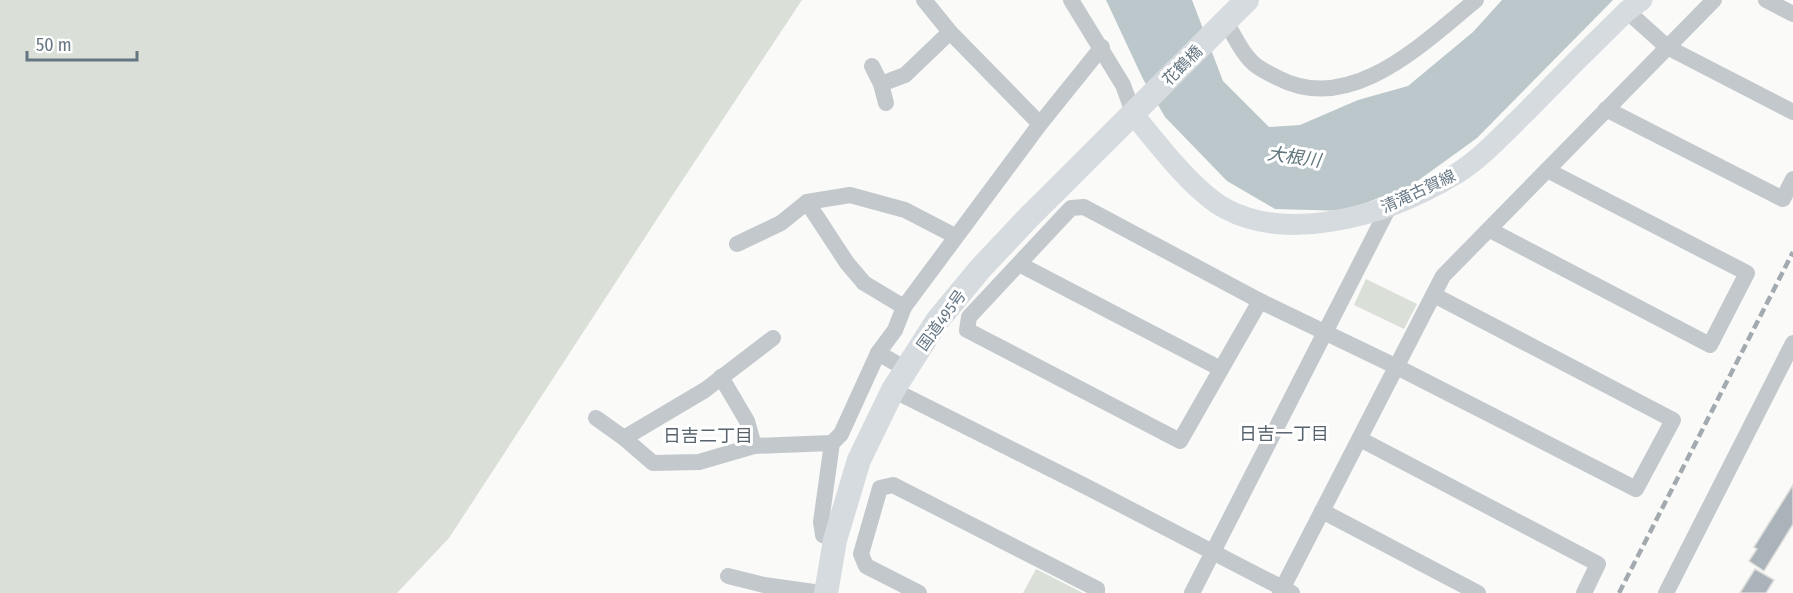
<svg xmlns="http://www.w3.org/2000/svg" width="1793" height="593" viewBox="0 0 1793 593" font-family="'Fira Sans Condensed','Noto Sans JP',sans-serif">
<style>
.green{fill:#dadfd7}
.water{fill:#bbc7cb}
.building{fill:#aab3b9;stroke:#dcdcda;stroke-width:1.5}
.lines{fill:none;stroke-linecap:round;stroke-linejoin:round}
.minor{stroke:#c3c8cc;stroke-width:16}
.major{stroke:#d6dbdf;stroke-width:21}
.highway{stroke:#d6dbdf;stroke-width:24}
.rail{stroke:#a2aab0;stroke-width:4.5;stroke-dasharray:9 4.5;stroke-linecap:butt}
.labels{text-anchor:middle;stroke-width:6;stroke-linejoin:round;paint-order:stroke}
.street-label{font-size:16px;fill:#657683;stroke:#fff}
.water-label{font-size:18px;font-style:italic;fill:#60757c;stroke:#fff}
.neighbourhood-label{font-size:18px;fill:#57646e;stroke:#fff}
</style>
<rect width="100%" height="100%" fill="#fafaf8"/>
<g class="green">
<polygon points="0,0 802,0 672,196 449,538 397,593 0,593"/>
<polygon points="1366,279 1417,304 1404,329 1354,305"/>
<polygon points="1036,569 1083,593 1023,593"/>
</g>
<polygon class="water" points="1106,0 1192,0 1223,81 1269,127 1300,125 1358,100 1408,86 1473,32 1502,0 1613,0 1477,138 1412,185 1345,211 1275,209 1227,181 1165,117 1143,79"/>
<g class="building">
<polygon points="1793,485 1793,524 1764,571 1749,561 1757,549 1754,547"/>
<polygon points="1755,569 1774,580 1766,593 1740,593"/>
</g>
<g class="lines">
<g class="minor">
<polyline points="924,0 950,32 1040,124"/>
<polyline points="1071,0 1123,85 1134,115"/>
<polyline points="1766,0 1793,14"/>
<polyline points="1632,2 1627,11 1667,47 1793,112"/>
<path d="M 1226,22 C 1234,35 1240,50 1251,61 C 1258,69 1269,73 1278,78 C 1351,116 1423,43 1476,0"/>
<polyline points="872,66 881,84 886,103"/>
<polyline points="881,84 905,75 950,32"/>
<polyline points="1606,109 1783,199 1793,179"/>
<polygon points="1084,207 1260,301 1180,441 967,330 969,317 1071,208"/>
<polyline points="1490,230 1710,345 1747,273 1547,170"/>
<polyline points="955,236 905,210 850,195 807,202 847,263 864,283 904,307 1040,124 1102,47"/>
<polyline points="737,244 781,223 807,202"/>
<polyline points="1019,264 1221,369"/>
<polyline points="1260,301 1397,367 1636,489 1673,420 1434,295"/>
<polyline points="878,353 906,369"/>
<polyline points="893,390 1085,486 1292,593"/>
<polyline points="596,418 624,438 705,390 773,338"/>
<polyline points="624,438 653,463 699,462 754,446 747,421 721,377"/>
<polyline points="1360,439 1598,564 1584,593"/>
<polyline points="754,446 832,443"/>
<polyline points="1322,511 1478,593"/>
<polyline points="835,540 823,535 821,522 832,443 841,434 878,353 895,330 904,307"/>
<polyline points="728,576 764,585 821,593"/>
<polyline points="919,593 866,566 861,554 880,488 893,485 1097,589 1097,593"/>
<polyline points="1192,593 1389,207"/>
<polyline points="1280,593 1443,276 1714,0"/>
<polyline points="1666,593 1793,343"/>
</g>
<path class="major" d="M 1134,115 C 1157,143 1194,192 1226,209 C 1258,226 1297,227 1333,221 C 1376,214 1418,197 1456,174 C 1482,158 1505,132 1527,111 C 1560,77 1593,44 1627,11 L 1642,0"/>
<polyline class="highway" points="826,593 835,540 859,460 893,390 937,321 980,269 1028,218 1247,0"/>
<polyline class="rail" points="1619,593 1793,252"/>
</g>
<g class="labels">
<g class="street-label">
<text transform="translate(1182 65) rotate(-45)" y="6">花鶴橋</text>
<text transform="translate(1418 191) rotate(-25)" y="6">清滝古賀線</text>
<text transform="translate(941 320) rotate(-54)" y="6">国道495号</text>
</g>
<g class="water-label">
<text transform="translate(1294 157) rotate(8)" y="6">大根川</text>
</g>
<g class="neighbourhood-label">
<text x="1284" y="440">日吉一丁目</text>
<text x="708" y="442">日吉二丁目</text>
</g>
</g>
<path d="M27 51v9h110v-9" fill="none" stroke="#657683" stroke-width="3"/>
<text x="36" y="51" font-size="18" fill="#657683" stroke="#ffffff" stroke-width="4.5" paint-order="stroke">50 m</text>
</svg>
